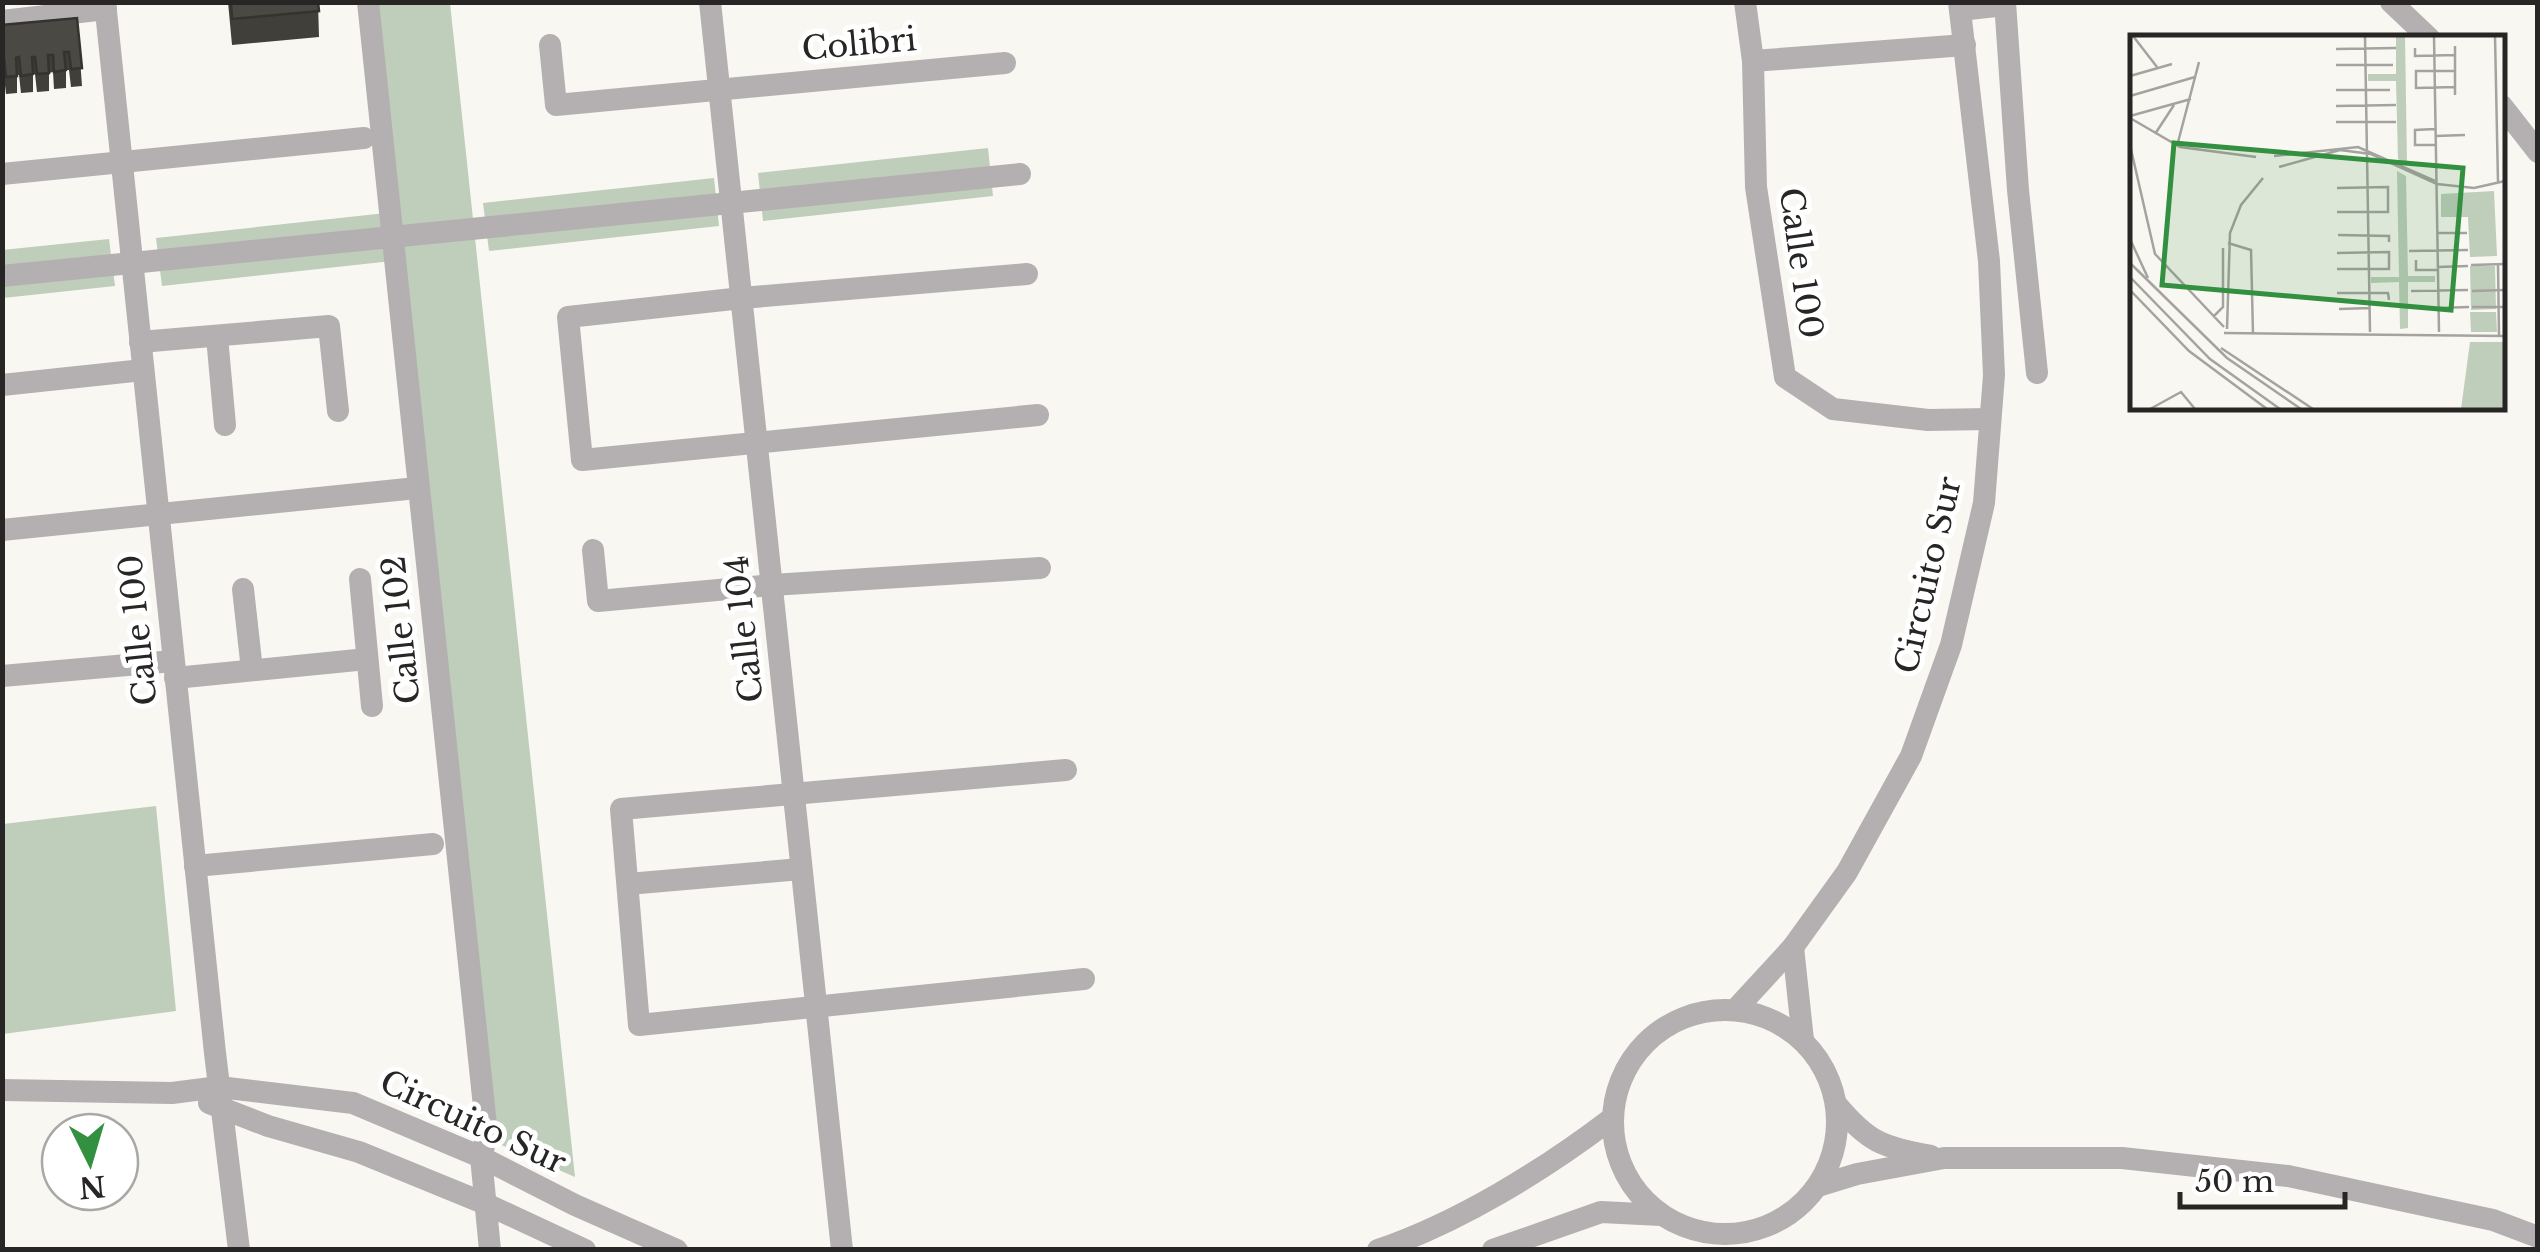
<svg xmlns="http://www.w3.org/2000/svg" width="2540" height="1252" viewBox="0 0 2540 1252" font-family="'Libre Baskerville',serif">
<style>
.green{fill:#beceba}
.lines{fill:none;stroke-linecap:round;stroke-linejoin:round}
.minor{stroke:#b4b0b1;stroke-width:22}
.wall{fill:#403f3a}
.building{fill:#4b4944;stroke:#343330;stroke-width:2.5}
.labels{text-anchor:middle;stroke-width:10;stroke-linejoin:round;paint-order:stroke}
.street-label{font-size:32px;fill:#272624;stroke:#fff}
.inset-road{fill:none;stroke:#a5a3a0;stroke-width:2.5}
.view{fill:#349041;fill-opacity:0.15;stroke:#349041;stroke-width:5}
.inset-edge{fill:none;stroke:#272624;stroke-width:5}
</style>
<rect width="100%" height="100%" fill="#f9f7f2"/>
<g class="green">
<polygon points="374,3 450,3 575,1177 492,1141"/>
<polygon points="988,148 993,196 763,221 758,173"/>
<polygon points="714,178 719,226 489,251 483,203"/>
<polygon points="386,213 392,261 162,286 156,238"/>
<polygon points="109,239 115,286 3,298 2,250"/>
<polygon points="156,806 176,1011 3,1034 3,824"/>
</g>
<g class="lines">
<g class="minor">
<polyline points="105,2 215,1053 239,1250"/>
<polyline points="368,2 487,1135 481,1157 490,1250"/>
<polyline points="710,2 842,1250"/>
<polyline points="1745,2 1753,61 1756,187 1785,377 1833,409 1928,420 1990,419"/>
<polyline points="2005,2 2018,190 2037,373"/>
<polyline points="2391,2 2429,38"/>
<polyline points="1960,10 2005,5"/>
<polyline points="2,21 106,9"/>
<polyline points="550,45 556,105 1005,63"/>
<polyline points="1753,61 1965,45"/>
<polyline points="2502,106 2538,152"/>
<polyline points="2,174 364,138"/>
<polyline points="1027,274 742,298 568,317 582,460 1038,415"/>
<polyline points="2,276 1020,174"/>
<polyline points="217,337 225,425"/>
<polyline points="140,342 329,326 338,411"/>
<polyline points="2,385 143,370"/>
<polyline points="2,530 407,489"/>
<polyline points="593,550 598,601 772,585 1040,568"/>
<polyline points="360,579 372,706"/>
<polyline points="243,589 252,670"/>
<polyline points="2,676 173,661"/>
<polyline points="175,678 367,659"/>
<polyline points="1066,770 621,809 639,1025 1084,979"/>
<polyline points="195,866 433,844"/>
<polyline points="628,884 801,869"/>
<polyline points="1793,947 1803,1040"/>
<polyline points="1736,1009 1793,947 1847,872 1911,756 1951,645 1984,503 1994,375 1989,261 1959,2"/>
<circle cx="1725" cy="1122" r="112"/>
<polyline points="2,1090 172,1093 219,1087 353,1103 481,1157 575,1205 677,1250"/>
<polyline points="209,1103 268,1126 359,1152 486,1204 585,1250"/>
<path d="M 1837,1105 C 1870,1144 1882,1146 1931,1156"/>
<polyline points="1818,1186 1857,1174 1944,1158 2122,1158 2288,1176 2493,1220 2538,1237"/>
<path d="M 1378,1250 C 1458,1223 1544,1170 1611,1119"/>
<polyline points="1493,1250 1601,1212 1661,1215"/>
</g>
</g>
<g class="wall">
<polygon points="228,2 318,2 319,37 232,45"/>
<polygon points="77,18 82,86 71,87 69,70 66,70 66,88 54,89 53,72 49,73 49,91 37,92 35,74 33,75 33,92 21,93 19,75 17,75 17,93 6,94 4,76 2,76 2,25"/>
</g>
<g class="building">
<polygon points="231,2 318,2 319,11 232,19"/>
<polygon points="77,18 82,68 71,69 69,52 64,52 66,70 54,72 53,55 48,55 49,73 37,74 35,57 32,57 33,74 21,76 19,57 16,58 17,76 6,77 4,58 2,58 2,25"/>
</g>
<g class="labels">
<g class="street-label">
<text transform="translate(859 44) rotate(-5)" y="11">Colibri</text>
<text transform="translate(1801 263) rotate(82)" y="11">Calle 100</text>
<text transform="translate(1928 575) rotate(-77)" y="11">Circuito Sur</text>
<text transform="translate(744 629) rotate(-96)" y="11">Calle 104</text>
<text transform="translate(138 630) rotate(-96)" y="11">Calle 100</text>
<text transform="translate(401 630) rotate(-96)" y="11">Calle 102</text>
<text transform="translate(473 1122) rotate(25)" y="11">Circuito Sur</text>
</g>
</g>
<g transform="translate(2130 35)">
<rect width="375" height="375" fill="#f9f7f2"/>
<path d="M 266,1 L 275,1 L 277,129 L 268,124 L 266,46 L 238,46 L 238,39 L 266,39 ZM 267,136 L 276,141 L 278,241 L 305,241 L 305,247 L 278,247 L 278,293 L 270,294 L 269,247 L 241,248 L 241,242 L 269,242 ZM 364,156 L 367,221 L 340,222 L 338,182 L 311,182 L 311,159 ZM 340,231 L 365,231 L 366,274 L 341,275 ZM 340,277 L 366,277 L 367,297 L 341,297 ZM 340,307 L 375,307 L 375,374 L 331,374 Z" fill="#beceba"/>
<path class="inset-road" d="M 3,1 L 27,32M 235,1 L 240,297M 304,1 L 309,297M 365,1 L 368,148M 325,11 L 325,60M 285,13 L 285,21 L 325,20M 206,14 L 266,13M 206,30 L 263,30M 325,36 L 286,36 L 286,53 L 325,52M 0,41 L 42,29M 206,55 L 260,55M 0,61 L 65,42M 206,71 L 266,70M 0,81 L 61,64M 0,83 L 50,112 L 126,122M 206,87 L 266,87M 305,94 L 285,95 L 285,110 L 306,110M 25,99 L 44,70M 305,101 L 335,100M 0,110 L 25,219 L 94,292M 47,111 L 69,27M 144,121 L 228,112 L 305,146M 149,132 L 210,115 L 241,119 L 307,149 L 344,153 L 375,146M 207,177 L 258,177 L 258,152 L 207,153M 307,198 L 337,198M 208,200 L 259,201 L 259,207M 0,204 L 18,243M 98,208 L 121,215 L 123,299M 279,216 L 338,215M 286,225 L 286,235 L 308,235M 0,228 L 97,323 L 171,374M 368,229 L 369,301M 341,230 L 375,229M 308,232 L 338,231M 207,234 L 259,234 L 259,217 L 207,218M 0,242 L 80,324 L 150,374M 0,255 L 59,316 L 137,374M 281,256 L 338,255M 342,256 L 375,255M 207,258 L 258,258 L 259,265M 342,272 L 375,272M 309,273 L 339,272M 209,274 L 240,273M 83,282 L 93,272 L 93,213M 97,294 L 100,198 L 111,170 L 133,143M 94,298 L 375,301M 91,313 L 183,374M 20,374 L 51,357 L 65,374"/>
<path class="view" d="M 44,108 L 333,133 L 321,275 L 32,250 Z"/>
<rect width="375" height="375" class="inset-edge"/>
</g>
<rect width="2540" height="1252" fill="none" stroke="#272624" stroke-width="10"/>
<g transform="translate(90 1162) rotate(175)"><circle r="48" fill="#ffffff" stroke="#a9a8a7" stroke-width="2.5"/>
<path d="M0-8L18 38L0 25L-18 38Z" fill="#349041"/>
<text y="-15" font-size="28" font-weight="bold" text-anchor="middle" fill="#272624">N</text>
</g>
<path d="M2180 1192v15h165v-15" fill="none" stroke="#272624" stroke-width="5"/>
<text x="2195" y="1192" font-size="30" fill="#272624" stroke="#ffffff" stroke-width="8" paint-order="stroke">50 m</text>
</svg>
